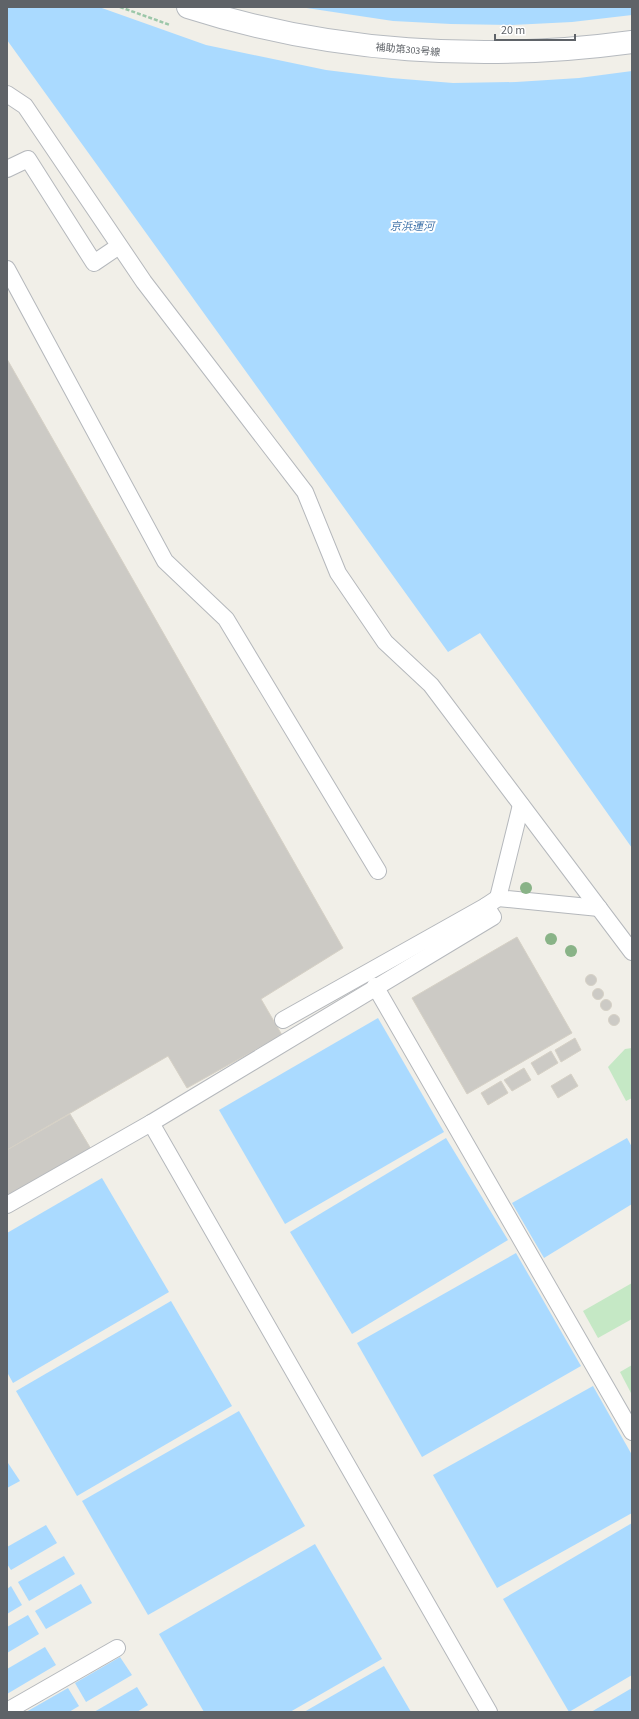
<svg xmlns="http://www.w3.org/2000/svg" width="639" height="1719" viewBox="0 0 639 1719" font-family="'Source Sans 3','Noto Sans JP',sans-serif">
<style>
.green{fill:#c5e8c5}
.water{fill:#aadaff}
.pier{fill:#f1efe8}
.building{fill:#cccac5;stroke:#d6d1c6}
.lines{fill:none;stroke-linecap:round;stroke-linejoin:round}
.lane-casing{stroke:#b5b8bc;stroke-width:18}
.secondary-casing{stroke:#b6babf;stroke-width:24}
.path{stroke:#9cc7a9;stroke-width:2.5;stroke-dasharray:4 2;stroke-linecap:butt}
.lane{stroke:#fff;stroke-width:16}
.secondary{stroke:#fff;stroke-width:22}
.tree{fill:#89b387}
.labels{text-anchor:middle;stroke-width:4;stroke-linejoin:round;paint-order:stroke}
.street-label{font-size:10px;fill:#5f6368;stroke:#fff}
.water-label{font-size:11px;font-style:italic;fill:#4174aa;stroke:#fff}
</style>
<rect width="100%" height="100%" fill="#f1efe8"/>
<g class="green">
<polygon points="632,1048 632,1098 626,1101 608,1067 625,1049"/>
<polygon points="632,1283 632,1319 598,1338 583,1311"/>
<polygon points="632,1365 632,1395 620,1372"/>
</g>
<g class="water">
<polygon points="7,7 632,7 632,848 480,633 448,652 7,40"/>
<polygon points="378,1018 444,1132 285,1224 219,1110"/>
<polygon points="446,1138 508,1240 352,1334 290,1232"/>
<polygon points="627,1138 632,1147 632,1204 544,1258 512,1203"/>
<polygon points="102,1178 169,1292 13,1383 7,1372 7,1233"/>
<polygon points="516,1253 581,1366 422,1457 357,1343"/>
<polygon points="171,1301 232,1406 77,1496 16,1391"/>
<polygon points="593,1386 632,1455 632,1513 497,1588 433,1475"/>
<polygon points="239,1411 305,1526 148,1615 82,1501"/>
<polygon points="8,1463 20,1481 7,1488 7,1464"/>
<polygon points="632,1523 632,1675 569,1712 503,1599"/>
<polygon points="46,1525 57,1543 11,1570 7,1564 7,1547"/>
<polygon points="315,1544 382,1659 290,1712 204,1712 159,1634"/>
<polygon points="64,1556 75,1574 29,1601 18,1582"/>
<polygon points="81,1584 92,1603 46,1629 35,1611"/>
<polygon points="11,1586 22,1605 7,1614 7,1589"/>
<polygon points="28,1615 39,1634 7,1653 7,1627"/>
<polygon points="45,1647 56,1665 7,1694 7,1669"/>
<polygon points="120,1657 132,1675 86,1702 75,1683"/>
<polygon points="384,1666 411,1712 304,1712"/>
<polygon points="137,1687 148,1705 137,1712 94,1712"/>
<polygon points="68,1688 79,1706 69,1712 26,1712"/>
<polygon points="632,1688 632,1712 591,1712"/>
</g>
<polygon class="pier" points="99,7 300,7 393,21 451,24 512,25 572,22 632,15 632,71 579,78 516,82 453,83 391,78 326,70 206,45"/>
<g class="building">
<polygon points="7,359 343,948 261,999 282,1035 187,1088 168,1056 7,1150"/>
<polygon points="517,937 572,1033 467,1094 412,998"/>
<circle cx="591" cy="980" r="5.5"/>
<circle cx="598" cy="994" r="5.5"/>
<circle cx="606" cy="1005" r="5.5"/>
<circle cx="614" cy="1020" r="5.5"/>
<polygon points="575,1038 581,1050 561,1062 555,1050"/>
<polygon points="551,1051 558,1063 538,1075 531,1063"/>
<polygon points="524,1068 531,1080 512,1091 504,1080"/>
<polygon points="571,1074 578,1086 558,1098 551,1086"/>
<polygon points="501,1081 508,1093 488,1105 481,1093"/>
<polygon points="70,1114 91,1149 7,1198 7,1150"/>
</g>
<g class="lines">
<defs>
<g id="lane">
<polyline points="7,94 25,106 144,282 305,492 338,573 385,642 431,685 632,952"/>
<polyline points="7,169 28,159 94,263 119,246"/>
<polyline points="7,269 165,561 226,619 378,871"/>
<polyline points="521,805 498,898 599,908"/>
<polyline points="375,986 632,1432"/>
<polyline points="283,1020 486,906"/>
<polyline points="151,1123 489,1712"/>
<polyline points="7,1205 151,1123 493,917 486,906 498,898"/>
<polyline points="7,1711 117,1648"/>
</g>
<path id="secondary" d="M 188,7 C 331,53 484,62 632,42"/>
</defs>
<use href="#lane" class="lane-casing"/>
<use href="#secondary" class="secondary-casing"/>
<polyline class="path" points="120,7 170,25"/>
<use href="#lane" class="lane"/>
<use href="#secondary" class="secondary"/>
</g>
<g class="tree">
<circle cx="526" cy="888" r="6"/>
<circle cx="551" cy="939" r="6"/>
<circle cx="571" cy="951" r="6"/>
</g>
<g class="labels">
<g class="street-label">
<text transform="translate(408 49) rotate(5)" y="4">補助第303号線</text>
</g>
<g class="water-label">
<text x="412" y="230">京浜運河</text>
</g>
</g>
<rect width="639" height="1719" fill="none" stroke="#5f6368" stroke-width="16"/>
<path d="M495 34v6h80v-6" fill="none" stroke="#5f6368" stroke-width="2"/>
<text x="501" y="34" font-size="12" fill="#5f6368" stroke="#ffffff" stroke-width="3" paint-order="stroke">20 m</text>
</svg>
